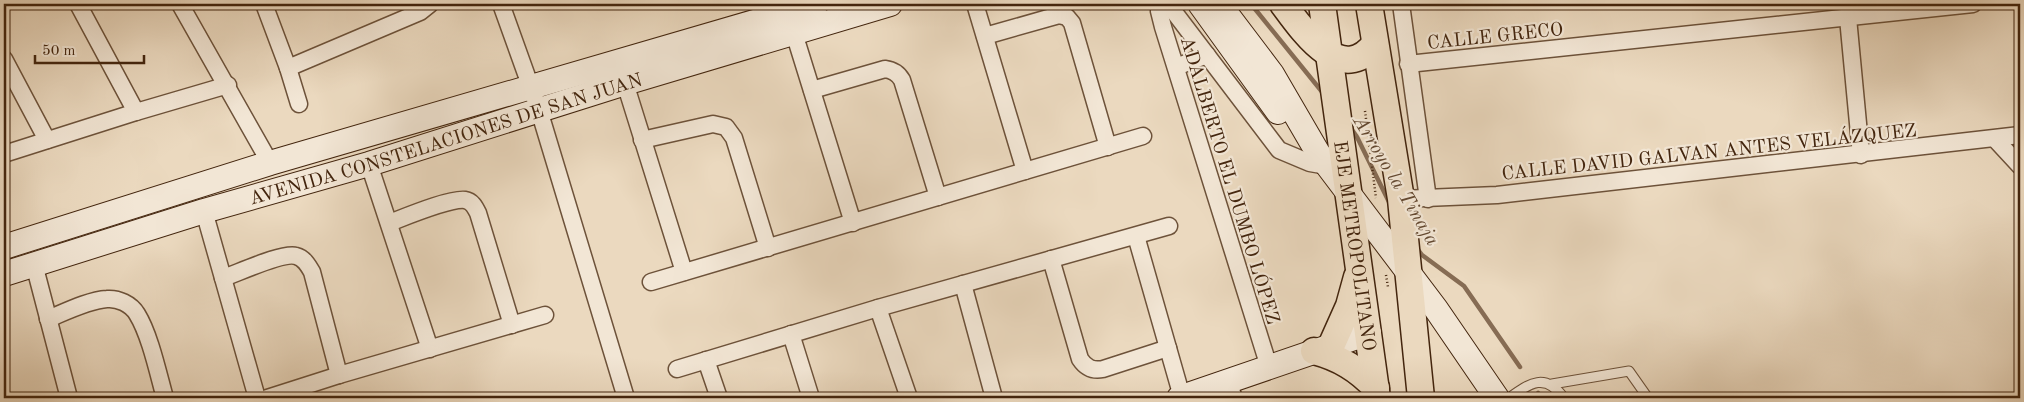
<svg xmlns="http://www.w3.org/2000/svg" width="2024" height="402" viewBox="0 0 2024 402" font-family="'Old Standard TT',serif">
<style>
.lines{fill:none;stroke-linecap:round;stroke-linejoin:round}
.stream{stroke:#866c54;stroke-width:4.5}
.lane-casing{stroke:#6d523a;stroke-width:11}
.street-casing{stroke:#6d523a;stroke-width:19}
.secondary-casing{stroke:#43250e;stroke-width:26}
.primary-casing{stroke:#43250e;stroke-width:29}
.path{stroke:#43250e;stroke-width:2.5;stroke-dasharray:1 2.5;stroke-linecap:butt}
.lane{stroke:#f2e6d5;stroke-width:9}
.street{stroke:#f2e6d5;stroke-width:16}
.secondary{stroke:#f2e6d5;stroke-width:24}
.primary{stroke:#ebd9bf;stroke-width:26}
.labels{text-anchor:middle;stroke-width:4.5;stroke-linejoin:round;paint-order:stroke}
.street-label{font-size:19px;fill:#43250e;stroke:#f2e6d5}
.water-label{font-size:20px;font-style:italic;fill:#644931;stroke:#f2e6d5}
</style>
<rect width="100%" height="100%" fill="#ebd9bf"/>
<filter id="stains"><feTurbulence type="fractalNoise" baseFrequency=".004" numOctaves="4"/><feColorMatrix values="0 0 0 0 .2 0 0 0 0 .09 0 0 0 0 .02 0 0 0 .5 -.17"/></filter>
<radialGradient id="worn" r=".72"><stop offset=".6" stop-color="#630" stop-opacity="0"/><stop offset="1" stop-color="#630" stop-opacity=".3"/></radialGradient>
<g class="lines">
<g class="stream">
<polyline points="1251,4 1323,93"/>
<polyline points="1350,127 1357,137 1391,206"/>
<polyline points="1416,247 1422,255 1464,286 1520,367"/>
<polyline points="1538,393 1542,398"/>
</g>
<defs>
<g id="lane">
<polyline points="1552,384 1629,371 1648,398"/>
<path d="M 1509,398 C 1530,383 1545,372 1564,398"/>
</g>
<g id="street">
<polyline points="78,4 136,112"/>
<polyline points="180,4 270,163"/>
<polyline points="264,4 288,68 299,104"/>
<polyline points="501,4 539,110 626,398"/>
<polyline points="975,4 1025,171"/>
<polyline points="1161,4 1159,11 1163,27 1269,367"/>
<polyline points="1168,4 1279,150 1310,163 1327,166"/>
<polyline points="1401,4 1428,199"/>
<polyline points="1848,18 1861,155"/>
<polyline points="794,33 853,223"/>
<polyline points="985,36 1059,15 1067,17 1072,23 1108,147"/>
<polyline points="4,59 47,140"/>
<polyline points="1408,64 1973,4"/>
<polyline points="1176,67 1207,55"/>
<polyline points="288,68 420,12 430,4"/>
<polyline points="625,83 684,272"/>
<path d="M 812,90 L 885,69 C 893,70 898,73 902,80 L 938,197"/>
<polyline points="1995,139 2020,166"/>
<polyline points="642,140 713,124 726,127 734,138 768,248"/>
<polyline points="4,154 136,112 228,85"/>
<polyline points="369,164 430,349"/>
<polyline points="1401,199 1497,195 2020,135"/>
<polyline points="204,211 257,398"/>
<path d="M 389,223 C 405,217 450,198 465,200 C 472,201 475,207 478,213 L 512,325"/>
<polyline points="1136,236 1182,397"/>
<path d="M 1051,259 L 1080,359 C 1086,368 1093,371 1103,369 L 1168,348"/>
<polyline points="34,264 69,398"/>
<path d="M 223,278 C 238,273 283,252 296,256 C 304,258 308,265 312,272 L 339,375"/>
<polyline points="651,282 1143,136"/>
<polyline points="963,284 994,398"/>
<polyline points="878,308 909,398"/>
<path d="M 48,319 C 65,312 89,300 107,299 C 118,298 131,304 137,314 C 150,335 158,373 165,398"/>
<polyline points="791,334 811,398"/>
<polyline points="706,360 719,398"/>
<polyline points="677,369 878,308 1169,226"/>
<polyline points="1228,382 1234,398"/>
<polyline points="267,398 339,375 545,315"/>
</g>
<g id="secondary">
<polyline points="1200,4 1278,112"/>
<polyline points="1219,4 1272,74 1318,153 1436,309 1497,398"/>
<polyline points="4,247 270,163 816,4"/>
<path id="s1" d="M 4,274 L 204,211 L 369,164 L 625,83 L 890,4"/>
<polyline points="1179,398 1369,333"/>
</g>
<g id="primary">
<path d="M 1283,4 C 1303,31 1341,87 1375,44"/>
<path id="s2" d="M 1322,4 L 1377,398"/>
<polyline points="1369,4 1401,199 1421,398"/>
<polyline points="1332,344 1349,306 1357,277"/>
<path d="M 1314,351 C 1340,358 1358,369 1376,388"/>
</g>
</defs>
<use href="#lane" class="lane-casing"/>
<use href="#street" class="street-casing"/>
<use href="#secondary" class="secondary-casing"/>
<use href="#primary" class="primary-casing"/>
<g class="path">
<polyline points="1365,111 1376,198"/>
<polyline points="1386,275 1388,287"/>
</g>
<use href="#lane" class="lane"/>
<use href="#street" class="street"/>
<use href="#secondary" class="secondary"/>
<use href="#primary" class="primary"/>
</g>
<g class="labels">
<g class="street-label">
<text transform="translate(1495 35) rotate(-6)" y="7">CALLE GRECO</text>
<text dy="7" stroke="none"><textPath href="#s1" startOffset="462">AVENIDA CONSTELACIONES DE SAN JUAN</textPath></text>
<text transform="translate(1709 151) rotate(-6)" y="7">CALLE DAVID GALVAN ANTES VELÁZQUEZ</text>
<text transform="translate(1231 180) rotate(73)" y="7">ADALBERTO EL DUMBO LÓPEZ</text>
<text dy="7" stroke="none"><textPath href="#s2" startOffset="244">EJE METROPOLITANO</textPath></text>
</g>
<g class="water-label">
<text transform="translate(1397 180) rotate(59)" y="7">Arroyo la Tinaja</text>
</g>
</g>
<rect width="2024" height="402" fill="none" stroke="#ebd9bf" stroke-width="20"/>
<rect x="5" y="5" width="2014" height="392" fill="none" stroke="#43250e" stroke-width="2.5"/>
<rect x="10" y="10" width="2004" height="382" fill="none" stroke="#43250e"/>
<path d="M35 55v8h109v-8" fill="none" stroke="#43250e" stroke-width="2.5"/>
<text x="42" y="55" font-size="15" fill="#43250e" stroke="#f2e6d5" stroke-width="4" paint-order="stroke">50 m</text>
<rect width="100%" height="100%" filter="url(#stains)"/>
<rect width="100%" height="100%" fill="url(#worn)"/>
</svg>
